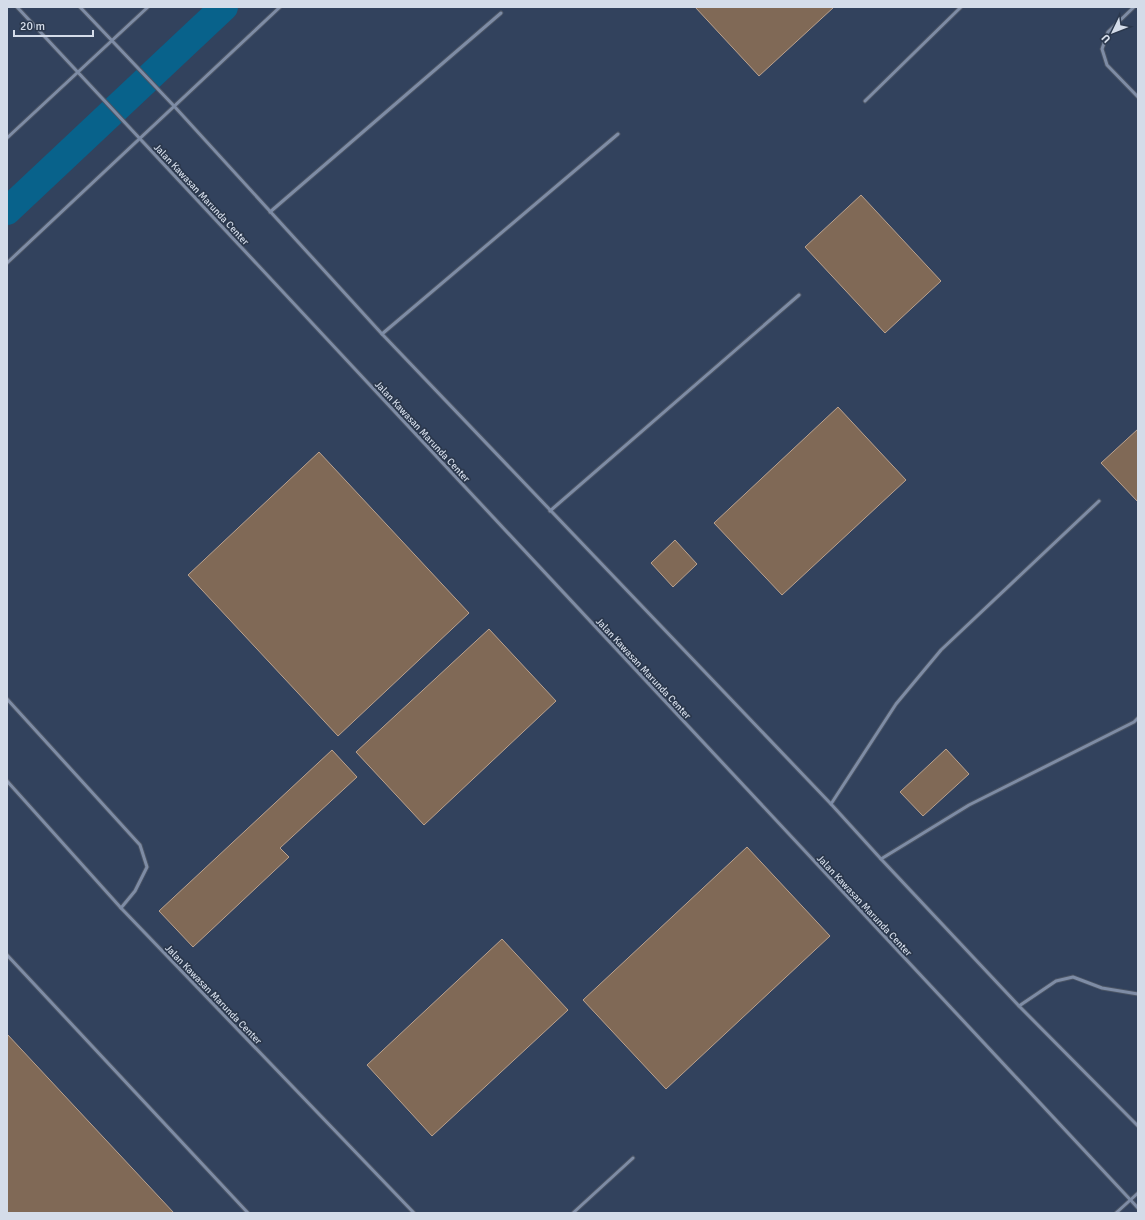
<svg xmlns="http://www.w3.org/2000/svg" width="1145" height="1220" viewBox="0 0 1145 1220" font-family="Signika,sans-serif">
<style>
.built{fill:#32425d}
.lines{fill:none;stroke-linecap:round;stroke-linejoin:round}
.canal{stroke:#08628b;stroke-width:28}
.building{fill:#806956;stroke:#bba28e}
.lane-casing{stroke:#4a5465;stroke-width:5}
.lane{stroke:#7e8ca5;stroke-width:3}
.labels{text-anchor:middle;stroke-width:3.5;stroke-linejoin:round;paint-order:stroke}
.street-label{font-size:10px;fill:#d4dce9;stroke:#2b384d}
</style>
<rect width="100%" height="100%" fill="#2b384d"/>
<rect class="built" x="7" y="7" width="1131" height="1206"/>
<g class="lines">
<polyline class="canal" points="7,211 224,7"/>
</g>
<g class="building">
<polygon points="695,7 834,7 759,76"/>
<polygon points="861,195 941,281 885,333 805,247"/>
<polygon points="838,407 906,480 782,595 714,523"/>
<polygon points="1138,429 1138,502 1101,463"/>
<polygon points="319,452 469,613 338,736 188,575"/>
<polygon points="675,540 697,564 673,587 651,563"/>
<polygon points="489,629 556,701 424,825 356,752"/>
<polygon points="946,749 969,774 923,816 900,792"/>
<polygon points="332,750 357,777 280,848 289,857 193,947 159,911"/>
<polygon points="747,847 830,936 666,1089 583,1000"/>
<polygon points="502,939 568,1010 432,1136 367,1065"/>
<polygon points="7,1034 174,1213 7,1213"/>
</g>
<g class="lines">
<defs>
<g id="lane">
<polyline points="17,7 1138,1208"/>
<polyline points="80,7 174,106 382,334 831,804 881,859 1019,1006 1138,1126"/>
<polyline points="1134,7 1108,32 1102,49 1107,65 1138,97"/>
<polyline points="865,101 961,7"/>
<polyline points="7,138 148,7"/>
<polyline points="270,212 501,13"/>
<polyline points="7,263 280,7"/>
<polyline points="382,334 618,134"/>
<polyline points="550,511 799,295"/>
<polyline points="7,699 140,845 147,867 135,891 121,908"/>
<polyline points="7,781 121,908 414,1213"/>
<polyline points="831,804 896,704 941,650 1099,501"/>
<polyline points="881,859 969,805 1134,722 1138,718"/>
<polyline points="7,955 248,1213"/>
<polyline points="1019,1006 1056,981 1073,977 1102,988 1138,994"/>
<polyline points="573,1213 633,1158"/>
<polyline points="1116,1213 1138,1193"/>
</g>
</defs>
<use href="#lane" class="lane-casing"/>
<use href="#lane" class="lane"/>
</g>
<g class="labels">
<g class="street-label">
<text transform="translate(202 194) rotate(47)" y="4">Jalan Kawasan Marunda Center</text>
<text transform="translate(423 431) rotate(47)" y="4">Jalan Kawasan Marunda Center</text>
<text transform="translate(644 668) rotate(47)" y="4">Jalan Kawasan Marunda Center</text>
<text transform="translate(865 905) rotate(47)" y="4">Jalan Kawasan Marunda Center</text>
<text transform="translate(214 994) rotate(46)" y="4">Jalan Kawasan Marunda Center</text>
</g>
</g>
<rect width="1145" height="1220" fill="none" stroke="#d4dce9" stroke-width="16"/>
<g transform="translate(1113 32) rotate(227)" stroke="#2b384d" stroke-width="3" paint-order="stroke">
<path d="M0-3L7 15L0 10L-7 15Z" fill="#d4dce9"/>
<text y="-6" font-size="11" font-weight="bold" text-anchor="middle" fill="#d4dce9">U</text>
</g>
<path d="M14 30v6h79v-6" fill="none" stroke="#d4dce9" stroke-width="2"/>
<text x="20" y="30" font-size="12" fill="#d4dce9" stroke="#2b384d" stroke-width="3" paint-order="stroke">20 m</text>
</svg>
